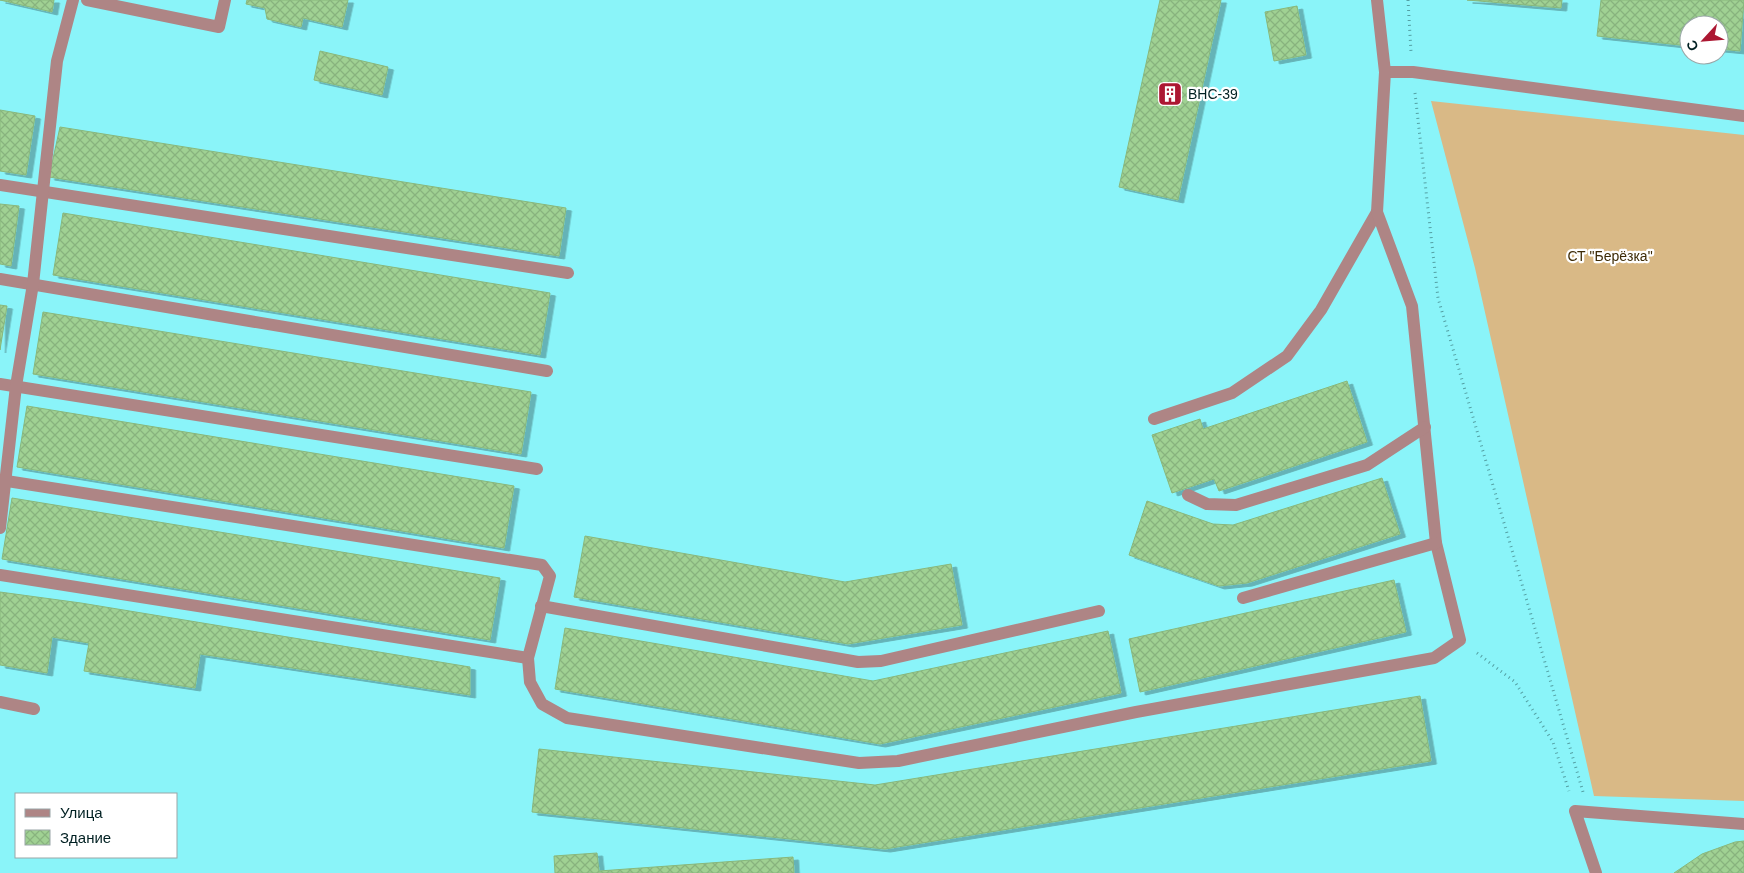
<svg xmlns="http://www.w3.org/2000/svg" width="1744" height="873" viewBox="0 0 1744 873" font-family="Helvetica,sans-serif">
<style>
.garden{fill:#d9b986}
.building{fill:url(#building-cross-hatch);stroke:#88b87c;filter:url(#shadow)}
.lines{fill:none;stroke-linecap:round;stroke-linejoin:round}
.path{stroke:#54a0a4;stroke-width:3;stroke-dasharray:1 4;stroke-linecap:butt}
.minor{stroke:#ae8585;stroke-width:12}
.labels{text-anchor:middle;stroke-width:4.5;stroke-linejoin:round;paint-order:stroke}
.poi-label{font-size:14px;fill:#002022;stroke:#fff;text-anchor:start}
.park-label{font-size:14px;fill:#3d2a05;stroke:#fff}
</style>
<defs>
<pattern id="building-cross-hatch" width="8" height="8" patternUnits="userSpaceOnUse" patternTransform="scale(1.25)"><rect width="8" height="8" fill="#a0d193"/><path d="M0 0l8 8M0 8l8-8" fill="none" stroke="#88b37e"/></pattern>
<filter id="shadow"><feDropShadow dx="5.5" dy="3" stdDeviation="0" flood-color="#0004"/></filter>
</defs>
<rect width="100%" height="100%" fill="#8af4f9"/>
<polygon class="garden" points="1431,101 1744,135 1744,801 1594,796 1475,268"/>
<g class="building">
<polygon points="0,0 54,0 52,12"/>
<polygon points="247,0 348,0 342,27 303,18 301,27 267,19 265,8 246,4"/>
<polygon points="1160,0 1221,0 1178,200 1119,187"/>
<polygon points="1467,0 1562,0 1561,8"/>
<polygon points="1601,0 1744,0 1740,51 1719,49 1719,25 1689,25 1689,46 1597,36"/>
<polygon points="1297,6 1306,55 1274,61 1265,12"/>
<polygon points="320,51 388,67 382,95 314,80"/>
<polygon points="0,110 35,116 26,175 0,171"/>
<polygon points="60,127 566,208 559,256 49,177"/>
<polygon points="0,204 19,206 11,266 0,264"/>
<polygon points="63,213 550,293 540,355 53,275"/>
<polygon points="0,305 7,306 0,350"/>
<polygon points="43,312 531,392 521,454 33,374"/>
<polygon points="1347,381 1367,442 1219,491 1214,479 1172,493 1152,435 1200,419 1203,429"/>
<polygon points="27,406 514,486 504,548 17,467"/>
<polygon points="1382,478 1400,534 1247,583 1219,586 1129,555 1147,501 1213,524 1233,525"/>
<polygon points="12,498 500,578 490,640 2,559"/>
<polygon points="585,536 845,582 951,564 962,625 848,644 574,597"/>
<polygon points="1394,580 1406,632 1140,692 1129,639"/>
<polygon points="0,592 81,603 470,667 470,695 200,654 195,688 84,671 89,643 52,637 47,673 0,665"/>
<polygon points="565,628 873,681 1108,631 1121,693 880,744 555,689"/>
<polygon points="1420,696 1431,761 885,849 532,812 539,749 875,785"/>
<polygon points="1744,841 1744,873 1674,873 1702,854 1735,842"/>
<polygon points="597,853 599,871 793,857 794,873 555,873 554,856"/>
</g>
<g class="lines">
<g class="path">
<polyline points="1408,0 1411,52"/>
<polyline points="1415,93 1438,298 1583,792"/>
<polyline points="1477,653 1515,682 1553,742 1569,791"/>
</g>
<g class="minor">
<polyline points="87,0 219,27 225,0"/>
<polyline points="1385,72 1413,72 1744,116"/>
<polyline points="0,185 568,273"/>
<polyline points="0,279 547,371"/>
<polyline points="0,384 537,469"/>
<polyline points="1154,419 1232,393 1287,356 1321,310 1377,212"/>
<polyline points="0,480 542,565 550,576 528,658 530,682 542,704 567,718 859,763 898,761 1136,712 1434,658 1460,640 1436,543 1412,306 1377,212 1385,72 1377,0"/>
<polyline points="1188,495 1207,504 1236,505 1367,465 1425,427"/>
<polyline points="0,528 16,386 33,284 57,61 73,0"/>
<polyline points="0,575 528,658"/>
<polyline points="1243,598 1436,543"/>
<polyline points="541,606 858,662 881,661 1099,611"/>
<polyline points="0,702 34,709"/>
<polyline points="1596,873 1575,811 1744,824"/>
</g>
</g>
<defs>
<symbol id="building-square" viewBox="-11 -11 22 22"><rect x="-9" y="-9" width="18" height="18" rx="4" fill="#ac1732" stroke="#fff"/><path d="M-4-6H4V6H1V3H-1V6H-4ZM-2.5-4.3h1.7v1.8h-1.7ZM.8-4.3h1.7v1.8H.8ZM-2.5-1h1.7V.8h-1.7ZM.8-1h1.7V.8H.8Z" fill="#fff"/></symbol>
</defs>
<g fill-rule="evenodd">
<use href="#building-square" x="1156" y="80" width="28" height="28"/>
</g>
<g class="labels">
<g class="poi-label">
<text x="1188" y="99">ВНС-39</text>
</g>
<g class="park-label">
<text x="1610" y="261">СТ "Берёзка"</text>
</g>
</g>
<rect x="15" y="793" width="162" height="65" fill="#ffffff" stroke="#99a6a7"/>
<rect x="25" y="809" width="25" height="8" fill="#ae8585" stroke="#99a6a7"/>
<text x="60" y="818" font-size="15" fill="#002022">Улица</text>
<rect x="25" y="830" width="25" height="15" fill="url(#building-cross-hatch)" stroke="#99a6a7"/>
<text x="60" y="843" font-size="15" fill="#002022">Здание</text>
<g transform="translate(1704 40) rotate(244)"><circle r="24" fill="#ffffff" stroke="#99a6a7"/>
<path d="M0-4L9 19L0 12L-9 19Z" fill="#ac1732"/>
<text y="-8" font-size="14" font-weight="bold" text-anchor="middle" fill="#002022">С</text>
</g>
</svg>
